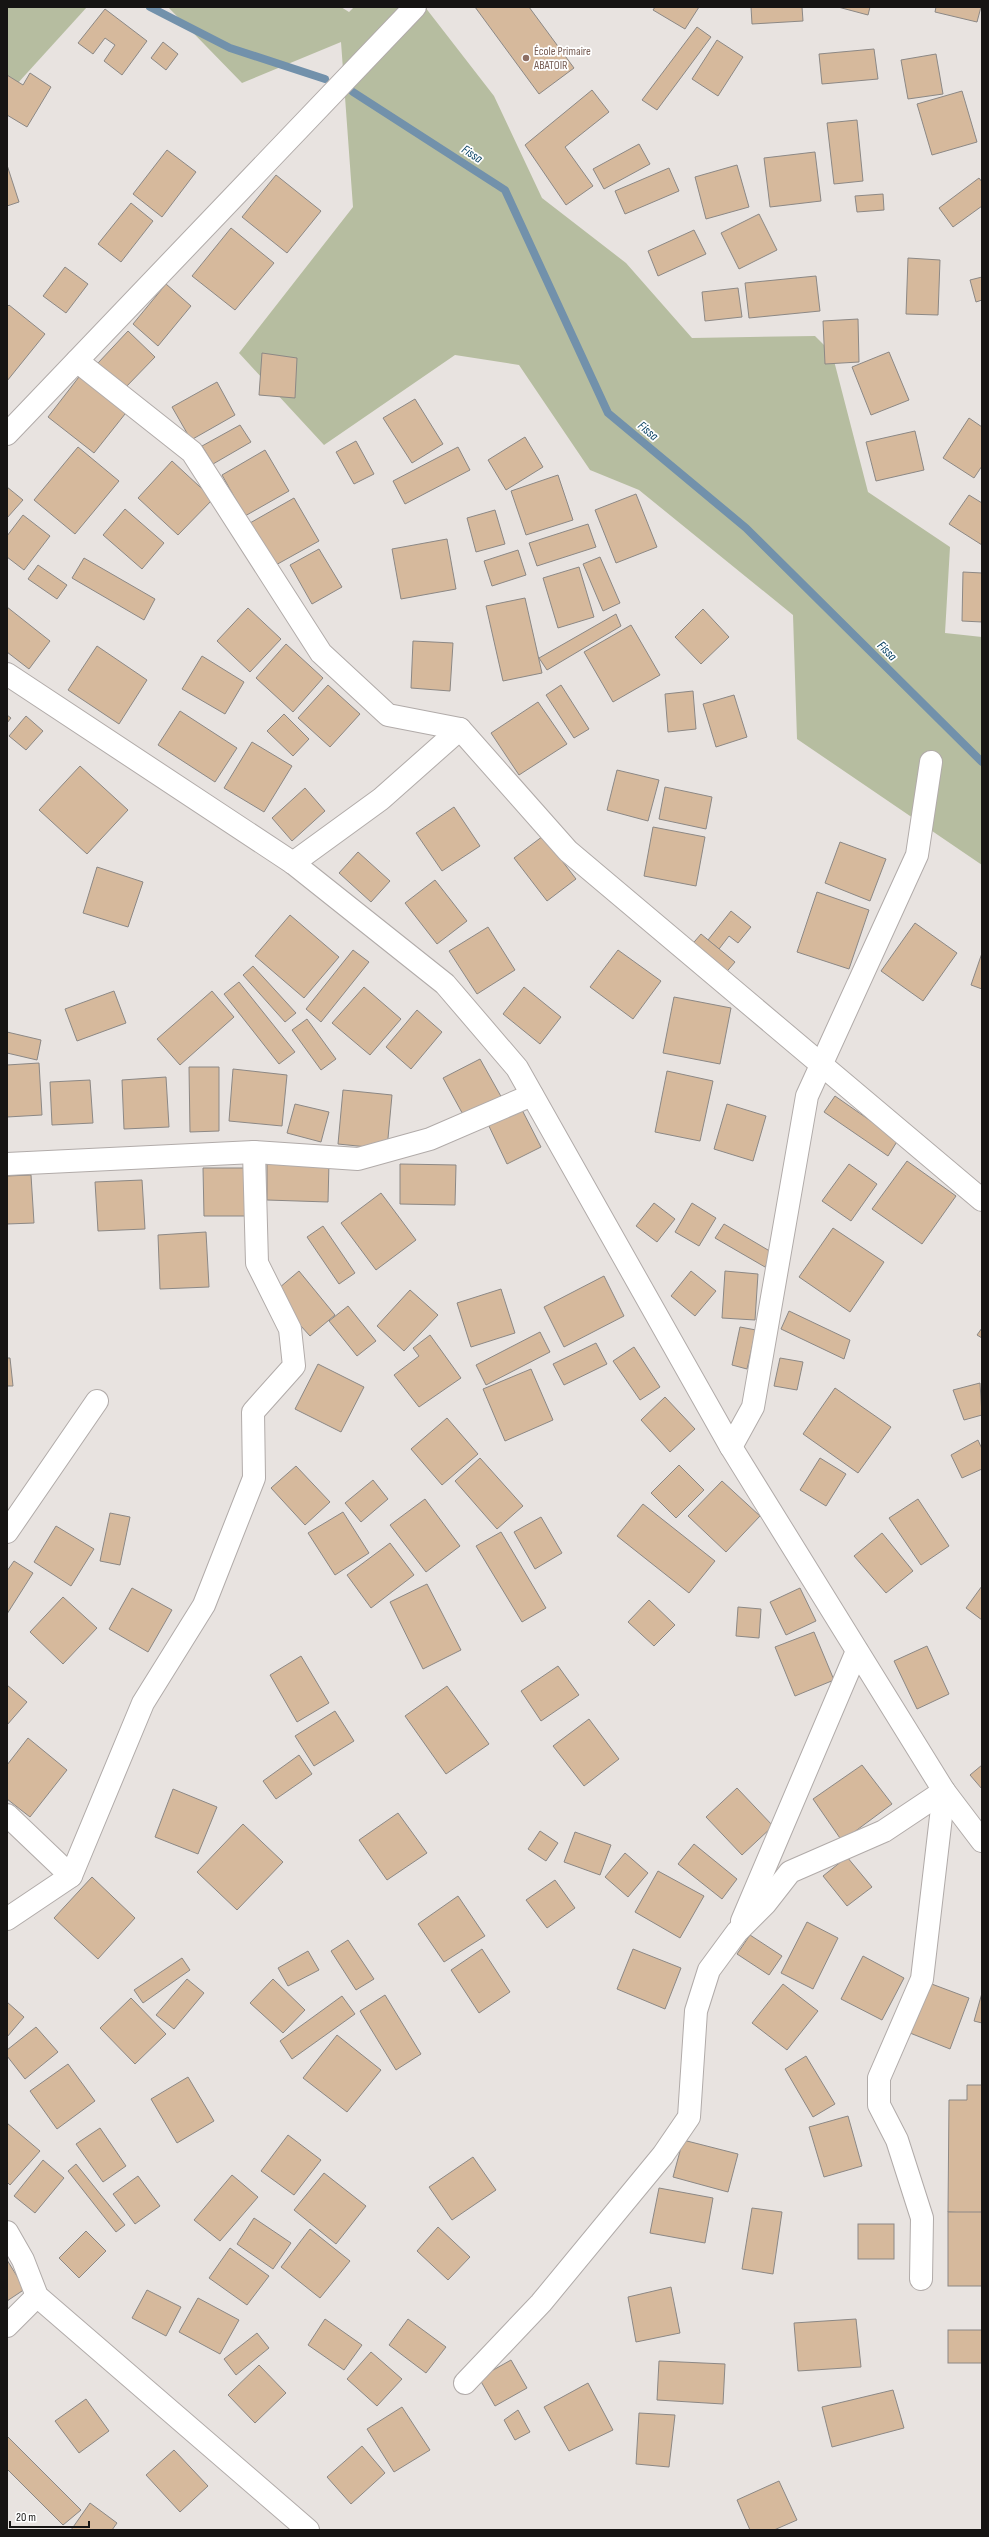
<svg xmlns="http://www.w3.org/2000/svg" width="989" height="2537" font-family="'Sofia Sans Condensed',sans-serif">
  <rect width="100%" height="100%" fill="#e8e3e0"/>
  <g fill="#b6bda0">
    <path d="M7,7H87L7,95Z"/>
    <path d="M168,7H341L349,12L354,7H425L494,96L542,198L626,263L692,338L815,336L832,353L868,492L950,547L945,633L982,637V865L797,739L793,615L639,490L590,470L519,365L455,355L324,445L239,353L353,207L341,42L242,83Z"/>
  </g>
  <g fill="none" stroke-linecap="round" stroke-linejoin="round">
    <g stroke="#7291ab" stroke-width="8">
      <path d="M150,7L230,48L325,79"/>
      <path d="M353,92L505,190L608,413L746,528L982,762"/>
    </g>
  </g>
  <g fill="#d6b99c" stroke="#8c8885">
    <path d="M475,7H529L574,68L539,94Z"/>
    <path d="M655,7H699L685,29L653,10Z"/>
    <path d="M751,7H802L803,21L752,24Z"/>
    <path d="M838,7H870L868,15Z"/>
    <path d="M936,7H981L977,22L935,12Z"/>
    <path d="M105,9L147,41L122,75L104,61L115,45L105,38L93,54L78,43Z"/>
    <path d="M697,27L711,37L657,110L642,100Z"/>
    <path d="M717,40L743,57L718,96L692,79Z"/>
    <path d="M163,42L178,54L166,70L151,58Z"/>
    <path d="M874,49L878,79L822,84L819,54Z"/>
    <path d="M936,54L943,94L908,99L901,60Z"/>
    <path d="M30,73L51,87L27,127L7,115V75L23,85Z"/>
    <path d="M592,90L609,112L565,147L593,186L566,205L525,145Z"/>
    <path d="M962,91L977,142L932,155L917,104Z"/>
    <path d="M857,120L863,181L834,184L827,123Z"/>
    <path d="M639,144L650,164L604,189L593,169Z"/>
    <path d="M167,150L196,172L162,217L133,194Z"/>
    <path d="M815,152L821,201L770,207L764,158Z"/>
    <path d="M7,165L19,202L7,206Z"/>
    <path d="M737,165L749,207L706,219L695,177Z"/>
    <path d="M669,168L679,191L625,214L615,191Z"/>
    <path d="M276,175L321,211L287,253L242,217Z"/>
    <path d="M979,178L982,182V206L953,227L939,208Z"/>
    <path d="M883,194L884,210L857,212L855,196Z"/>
    <path d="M131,203L153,221L121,262L98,244Z"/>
    <path d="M759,214L777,250L739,269L721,233Z"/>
    <path d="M231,228L274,263L235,310L192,276Z"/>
    <path d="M694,230L706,254L658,276L648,251Z"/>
    <path d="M908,258L940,260L938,315L906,314Z"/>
    <path d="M65,267L88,284L66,313L43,296Z"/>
    <path d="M816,276L820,311L749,318L745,283Z"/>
    <path d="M982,277V300L976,302L970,280Z"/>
    <path d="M166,284L191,306L158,346L133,324Z"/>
    <path d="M738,288L742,317L705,321L702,292Z"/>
    <path d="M9,305L45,334L7,381V307Z"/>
    <path d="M858,319L859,362L825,364L823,321Z"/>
    <path d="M128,331L155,357L125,388L98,363Z"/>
    <path d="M889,352L909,400L871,415L852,367Z"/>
    <path d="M262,353L297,358L295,398L259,395Z"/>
    <path d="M82,373L129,409L94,453L48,417Z"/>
    <path d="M217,382L235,415L191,440L172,407Z"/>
    <path d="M415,399L443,444L412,463L383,418Z"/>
    <path d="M969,418L982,427V466L974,478L943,458Z"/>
    <path d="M240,425L251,442L213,464L202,446Z"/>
    <path d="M915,431L924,470L876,481L866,442Z"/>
    <path d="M525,437L543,467L506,490L488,460Z"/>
    <path d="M356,441L374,474L354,484L336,452Z"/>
    <path d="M78,447L119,481L75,534L34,500Z"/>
    <path d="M458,447L470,470L405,504L393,481Z"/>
    <path d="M265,450L289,491L245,516L222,475Z"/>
    <path d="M172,461L213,499L178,535L138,498Z"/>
    <path d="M558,475L573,520L526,535L511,491Z"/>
    <path d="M7,487L23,500L7,518Z"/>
    <path d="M636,494L657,547L616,563L595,510Z"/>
    <path d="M969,495L982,503V545L949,524Z"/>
    <path d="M294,498L319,541L274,566L250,523Z"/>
    <path d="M125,509L164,543L142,569L103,535Z"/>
    <path d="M495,510L505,544L476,552L467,518Z"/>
    <path d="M23,515L50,536L24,570L7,557V536Z"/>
    <path d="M588,524L596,547L537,566L529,543Z"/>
    <path d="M447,539L456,589L401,599L392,549Z"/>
    <path d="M319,549L342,587L312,604L290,565Z"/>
    <path d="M518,550L526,575L492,586L484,561Z"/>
    <path d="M600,557L620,603L603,611L583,564Z"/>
    <path d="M84,558L155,599L144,620L72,578Z"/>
    <path d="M38,565L67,585L57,599L28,579Z"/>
    <path d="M579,567L594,617L558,628L543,578Z"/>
    <path d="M963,572L982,573V622L962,621Z"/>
    <path d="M525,598L542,673L503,681L486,606Z"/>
    <path d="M7,607L50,641L29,669L7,652Z"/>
    <path d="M248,608L281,639L250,672L217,641Z"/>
    <path d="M703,609L729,637L701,664L675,637Z"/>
    <path d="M616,614L621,626L547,670L539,658Z"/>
    <path d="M631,625L660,675L613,702L584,652Z"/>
    <path d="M413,641L453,643L450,691L411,688Z"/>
    <path d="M286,644L323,678L293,712L256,678Z"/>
    <path d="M97,646L147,680L119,724L68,690Z"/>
    <path d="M202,656L244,682L225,714L182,689Z"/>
    <path d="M328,685L360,714L330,747L298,718Z"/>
    <path d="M561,685L589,729L574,738L546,695Z"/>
    <path d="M693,691L696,729L668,732L665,694Z"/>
    <path d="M734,695L747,737L716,747L703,704Z"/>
    <path d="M538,702L567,744L519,775L491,733Z"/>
    <path d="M180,711L237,748L215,782L158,745Z"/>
    <path d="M284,714L309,739L293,756L267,731Z"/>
    <path d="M7,715L11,718L7,723Z"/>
    <path d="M26,716L43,731L26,750L9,736Z"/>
    <path d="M252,742L292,766L264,812L224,788Z"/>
    <path d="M80,766L128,810L87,854L39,810Z"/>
    <path d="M617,770L659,780L648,821L607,810Z"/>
    <path d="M665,787L712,797L706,829L659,819Z"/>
    <path d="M305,788L325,811L292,841L272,818Z"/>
    <path d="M454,807L480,846L442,871L416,833Z"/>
    <path d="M653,827L705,837L696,886L644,876Z"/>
    <path d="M543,836L576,879L547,901L514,858Z"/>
    <path d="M840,842L886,859L870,901L825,883Z"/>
    <path d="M358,852L390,881L371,902L339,873Z"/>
    <path d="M97,867L143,882L128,927L83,913Z"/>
    <path d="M435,880L467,921L437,944L405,903Z"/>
    <path d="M817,892L869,910L849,969L797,952Z"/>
    <path d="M731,911L751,927L738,943L729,936L719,949L708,940Z"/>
    <path d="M290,915L339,957L304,998L255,956Z"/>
    <path d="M915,923L957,953L923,1001L881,971Z"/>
    <path d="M488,927L515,970L477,994L449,951Z"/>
    <path d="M701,934L735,962L723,976L689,948Z"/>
    <path d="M353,950L369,962L321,1022L306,1009Z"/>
    <path d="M618,950L661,981L633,1019L590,987Z"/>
    <path d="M982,953V989L971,985Z"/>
    <path d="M253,966L296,1013L285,1022L243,975Z"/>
    <path d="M239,982L295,1052L279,1064L224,994Z"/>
    <path d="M364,987L401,1019L370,1055L332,1023Z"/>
    <path d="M524,987L561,1017L540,1044L503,1014Z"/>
    <path d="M114,991L126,1023L77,1041L65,1009Z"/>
    <path d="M212,991L234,1017L180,1065L157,1039Z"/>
    <path d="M674,997L731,1008L720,1064L663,1053Z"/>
    <path d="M417,1010L442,1032L411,1069L386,1047Z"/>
    <path d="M307,1019L336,1059L321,1070L292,1030Z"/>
    <path d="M7,1032L41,1040L37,1060L7,1053Z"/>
    <path d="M480,1059L503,1100L466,1120L443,1078Z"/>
    <path d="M39,1063L42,1115L7,1117V1065Z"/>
    <path d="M189,1067H219V1131L190,1132Z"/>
    <path d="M233,1069L287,1075L282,1126L229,1121Z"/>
    <path d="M667,1071L713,1081L700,1141L655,1132Z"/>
    <path d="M166,1077L169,1127L124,1129L122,1080Z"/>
    <path d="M90,1080L93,1123L52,1125L50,1082Z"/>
    <path d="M343,1090L392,1095L387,1149L338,1144Z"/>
    <path d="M835,1096L898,1140L888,1156L824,1112Z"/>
    <path d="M295,1104L329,1112L321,1142L287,1133Z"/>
    <path d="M727,1104L766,1116L753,1161L714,1149Z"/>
    <path d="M520,1106L541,1147L507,1164L487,1122Z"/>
    <path d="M267,1160L329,1162L328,1202L267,1200Z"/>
    <path d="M907,1161L956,1196L922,1244L872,1209Z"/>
    <path d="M400,1164L456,1165L455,1205L400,1204Z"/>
    <path d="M849,1164L877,1184L851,1221L822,1201Z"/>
    <path d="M203,1168H248L249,1216H204Z"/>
    <path d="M31,1175L34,1223L7,1224V1176Z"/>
    <path d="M142,1180L145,1229L98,1231L95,1182Z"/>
    <path d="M381,1193L416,1240L376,1270L341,1223Z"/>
    <path d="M654,1203L675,1219L657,1242L636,1226Z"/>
    <path d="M692,1203L716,1218L699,1246L675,1232Z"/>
    <path d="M724,1224L773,1253L765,1267L715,1238Z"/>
    <path d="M323,1226L355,1273L339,1284L307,1237Z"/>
    <path d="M833,1228L884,1262L850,1312L799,1277Z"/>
    <path d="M206,1232L209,1287L160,1289L158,1235Z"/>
    <path d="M299,1271L335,1315L310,1336L272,1294Z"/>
    <path d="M691,1271L716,1291L695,1316L671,1296Z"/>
    <path d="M725,1271L758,1274L755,1320L722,1318Z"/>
    <path d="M604,1276L624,1316L564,1347L544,1307Z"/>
    <path d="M501,1289L515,1333L471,1347L457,1303Z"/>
    <path d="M410,1290L438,1315L404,1351L377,1326Z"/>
    <path d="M348,1306L376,1341L357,1356L329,1321Z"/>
    <path d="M789,1311L850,1340L844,1359L781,1329Z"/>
    <path d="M740,1327L756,1330L747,1369L732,1365Z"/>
    <path d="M982,1328V1338L977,1335Z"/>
    <path d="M540,1332L550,1352L486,1385L476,1365Z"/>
    <path d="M430,1335L461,1378L419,1407L394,1375L419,1356L413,1348Z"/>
    <path d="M596,1343L607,1364L564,1385L553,1364Z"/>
    <path d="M634,1347L660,1387L640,1400L613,1361Z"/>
    <path d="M7,1358H10L13,1386H7Z"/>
    <path d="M780,1358L803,1362L797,1390L774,1386Z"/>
    <path d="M318,1364L364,1387L341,1432L295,1409Z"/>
    <path d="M531,1369L553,1420L505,1441L483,1389Z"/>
    <path d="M980,1383L982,1415L964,1420L953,1390Z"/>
    <path d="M835,1388L891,1427L858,1473L803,1434Z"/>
    <path d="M665,1397L695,1429L670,1452L641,1420Z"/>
    <path d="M447,1418L478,1454L442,1485L411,1449Z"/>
    <path d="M978,1440L982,1449V1469L962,1478L951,1455Z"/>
    <path d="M480,1458L523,1506L497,1529L455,1481Z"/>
    <path d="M820,1458L846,1474L826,1506L800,1490Z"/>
    <path d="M679,1465L704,1490L676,1518L651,1493Z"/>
    <path d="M296,1466L330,1502L305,1525L271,1488Z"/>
    <path d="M373,1480L388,1499L361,1522L345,1503Z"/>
    <path d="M722,1481L760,1516L726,1552L688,1516Z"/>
    <path d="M425,1499L460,1546L426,1572L390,1525Z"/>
    <path d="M918,1499L949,1546L921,1565L889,1518Z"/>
    <path d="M643,1504L715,1561L689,1593L617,1536Z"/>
    <path d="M343,1512L369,1553L335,1575L308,1533Z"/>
    <path d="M110,1513L130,1517L120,1565L100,1561Z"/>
    <path d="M541,1517L562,1553L535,1569L514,1532Z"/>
    <path d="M56,1526L94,1549L71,1586L34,1562Z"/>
    <path d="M501,1532L546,1608L522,1622L476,1546Z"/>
    <path d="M882,1533L913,1571L886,1593L854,1556Z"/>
    <path d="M390,1543L414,1575L371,1608L347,1575Z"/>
    <path d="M14,1561L33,1573L7,1614V1571Z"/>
    <path d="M427,1584L461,1650L423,1669L390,1602Z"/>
    <path d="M982,1586V1620L966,1608Z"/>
    <path d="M132,1588L172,1610L148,1652L109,1629Z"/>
    <path d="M800,1588L816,1621L786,1635L770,1602Z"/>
    <path d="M63,1597L97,1628L63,1664L30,1632Z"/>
    <path d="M649,1600L675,1625L654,1646L628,1622Z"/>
    <path d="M738,1607L761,1609L759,1638L736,1636Z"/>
    <path d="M814,1632L834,1680L795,1696L775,1647Z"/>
    <path d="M927,1646L949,1694L917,1709L894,1661Z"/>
    <path d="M301,1656L329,1703L297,1722L270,1675Z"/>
    <path d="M558,1666L579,1695L541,1721L521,1691Z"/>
    <path d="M7,1685L27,1702L7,1725Z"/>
    <path d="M447,1686L489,1744L446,1774L405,1716Z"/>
    <path d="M335,1711L354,1741L314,1766L295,1736Z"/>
    <path d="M589,1719L619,1759L584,1786L553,1746Z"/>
    <path d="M28,1738L67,1770L30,1817L7,1799V1765Z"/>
    <path d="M299,1755L312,1774L276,1799L263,1781Z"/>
    <path d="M862,1765L892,1804L842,1841L813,1799Z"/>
    <path d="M982,1765V1789L970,1775Z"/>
    <path d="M737,1788L773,1826L742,1855L706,1817Z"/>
    <path d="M173,1789L217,1807L198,1854L155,1837Z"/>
    <path d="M398,1813L427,1853L387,1880L359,1840Z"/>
    <path d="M243,1824L283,1862L237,1910L197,1872Z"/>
    <path d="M540,1831L558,1843L546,1861L528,1849Z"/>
    <path d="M575,1832L611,1845L600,1875L564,1862Z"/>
    <path d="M694,1844L737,1879L722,1899L678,1864Z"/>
    <path d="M625,1853L648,1873L628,1897L605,1877Z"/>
    <path d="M847,1857L872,1887L847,1906L823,1876Z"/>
    <path d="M658,1871L704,1896L680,1938L635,1912Z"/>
    <path d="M92,1877L135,1918L98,1959L54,1918Z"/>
    <path d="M555,1880L575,1908L547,1928L526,1900Z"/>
    <path d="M458,1896L485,1936L444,1962L418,1924Z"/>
    <path d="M807,1922L838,1938L813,1989L781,1973Z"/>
    <path d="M750,1935L782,1956L769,1975L737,1954Z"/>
    <path d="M348,1940L374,1979L356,1990L331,1951Z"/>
    <path d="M482,1949L510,1992L479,2013L451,1970Z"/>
    <path d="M633,1949L681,1968L665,2009L617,1989Z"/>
    <path d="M308,1951L319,1970L288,1986L278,1968Z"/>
    <path d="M863,1956L904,1978L882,2020L841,1999Z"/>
    <path d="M182,1958L190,1970L143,2003L134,1990Z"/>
    <path d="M187,1979L204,1993L174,2029L156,2015Z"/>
    <path d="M273,1979L305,2010L283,2033L250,2003Z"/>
    <path d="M929,1983L969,1998L950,2049L910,2033Z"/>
    <path d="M783,1984L818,2011L787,2050L752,2023Z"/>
    <path d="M982,1993V2023L974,2021Z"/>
    <path d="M385,1995L421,2054L396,2070L360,2011Z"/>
    <path d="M342,1996L355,2014L292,2059L280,2041Z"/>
    <path d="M131,1998L166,2034L135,2064L100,2028Z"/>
    <path d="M7,2002L24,2017L7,2037Z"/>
    <path d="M36,2027L58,2052L25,2079L7,2056V2050Z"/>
    <path d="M337,2035L381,2070L347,2112L303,2078Z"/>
    <path d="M806,2056L835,2104L813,2117L785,2069Z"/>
    <path d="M68,2064L95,2101L57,2129L30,2091Z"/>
    <path d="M188,2077L214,2121L177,2143L151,2099Z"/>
    <path d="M967,2085H982V2214L948,2212L949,2100H967Z"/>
    <path d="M848,2116L862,2166L824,2177L809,2127Z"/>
    <path d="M7,2123L40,2151L10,2185L7,2182Z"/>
    <path d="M100,2128L126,2166L103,2182L76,2144Z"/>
    <path d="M288,2135L321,2160L294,2195L261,2171Z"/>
    <path d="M683,2140L738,2154L728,2192L673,2177Z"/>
    <path d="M473,2157L496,2190L452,2220L429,2187Z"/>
    <path d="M43,2160L64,2178L35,2213L14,2196Z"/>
    <path d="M76,2164L125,2225L116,2232L68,2171Z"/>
    <path d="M324,2173L366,2206L336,2244L294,2210Z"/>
    <path d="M232,2175L258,2197L220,2241L194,2220Z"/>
    <path d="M138,2176L160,2206L135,2224L113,2194Z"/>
    <path d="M659,2188L713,2198L705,2243L650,2233Z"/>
    <path d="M752,2208L782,2212L773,2274L742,2269Z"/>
    <rect x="948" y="2212" width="34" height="74"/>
    <path d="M254,2218L291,2243L273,2269L237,2244Z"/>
    <rect x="858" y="2224" width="36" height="35"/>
    <path d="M438,2227L470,2257L448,2280L417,2251Z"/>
    <path d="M310,2229L350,2261L320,2298L281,2267Z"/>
    <path d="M86,2231L106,2251L79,2278L59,2258Z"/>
    <path d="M230,2248L269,2276L247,2305L209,2278Z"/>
    <path d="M7,2260L25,2289L7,2301Z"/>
    <path d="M671,2287L680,2333L636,2342L628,2297Z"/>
    <path d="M147,2290L181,2307L166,2336L132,2318Z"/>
    <path d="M198,2298L239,2320L220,2354L179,2332Z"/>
    <path d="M325,2319L362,2345L344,2370L308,2345Z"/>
    <path d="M408,2319L446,2347L426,2373L389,2345Z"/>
    <path d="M856,2319L861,2367L798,2371L794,2323Z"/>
    <rect x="948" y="2330" width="34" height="33"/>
    <path d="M257,2333L269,2348L236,2375L224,2359Z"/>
    <path d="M371,2352L402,2379L377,2406L347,2379Z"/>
    <path d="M511,2360L527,2388L495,2406L479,2378Z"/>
    <path d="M659,2361L725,2364L723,2404L657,2400Z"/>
    <path d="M259,2365L286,2393L255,2423L228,2395Z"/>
    <path d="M588,2383L613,2430L569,2451L544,2407Z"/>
    <path d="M893,2390L904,2428L832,2447L822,2407Z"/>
    <path d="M86,2399L109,2431L79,2453L55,2421Z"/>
    <path d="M402,2407L430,2450L394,2472L367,2429Z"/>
    <path d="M518,2410L530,2432L515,2440L504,2420Z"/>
    <path d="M639,2413L675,2415L669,2467L636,2464Z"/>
    <path d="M7,2436L81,2510L63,2525L7,2469Z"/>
    <path d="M362,2446L385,2473L351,2504L327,2477Z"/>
    <path d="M174,2450L208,2486L180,2512L146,2475Z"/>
    <path d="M779,2481L797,2520L774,2530H750L737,2500Z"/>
    <path d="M90,2503L117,2523L112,2530H71Z"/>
  </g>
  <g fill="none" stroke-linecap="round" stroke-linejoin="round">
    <g stroke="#b1aba9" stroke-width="24">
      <g id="minor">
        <path d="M77,361L192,452L321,653L388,715L460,729L568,851L982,1200"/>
        <path d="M7,434L415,7"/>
        <path d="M7,674L293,863L445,984L517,1068L731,1447L944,1791L982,1841"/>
        <path d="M293,863L381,799L460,729"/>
        <path d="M7,1164L254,1152L358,1159L430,1139L532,1095"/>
        <path d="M731,1447L753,1407L807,1096L917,855L931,762"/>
        <path d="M7,1532L97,1401"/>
        <path d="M7,1815L71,1876"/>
        <path d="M7,1919L71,1876L143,1703L204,1605L254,1478L253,1412L294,1366L290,1329L257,1263L254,1152"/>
        <path d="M742,1921L857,1651"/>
        <path d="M7,2232L23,2260L37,2296L308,2530"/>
        <path d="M921,2279L922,2218L897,2140L879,2105V2078L922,1979L944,1791"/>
        <path d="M7,2326L37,2296"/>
        <path d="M465,2383L541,2303L663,2155L689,2117L696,2011L709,1970L737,1932L765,1904L790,1872L884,1831L944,1791"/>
      </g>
    </g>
    <use href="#minor" stroke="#fff" stroke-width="22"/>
  </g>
  <circle fill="#8d6e63" stroke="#fff" stroke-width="1.5" cx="526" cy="58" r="4"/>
  <g text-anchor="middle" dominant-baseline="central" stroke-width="3.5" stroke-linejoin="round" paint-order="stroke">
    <g font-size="12" fill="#785e54" stroke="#fff" text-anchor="start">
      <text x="534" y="51">École Primaire<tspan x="534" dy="14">ABATOIR</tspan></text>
    </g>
    <g font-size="13" font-style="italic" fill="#074063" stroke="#fff">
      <text transform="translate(472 154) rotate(33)">Fissa</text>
      <text transform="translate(648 431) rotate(40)">Fissa</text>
      <text transform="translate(887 651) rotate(45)">Fissa</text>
    </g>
  </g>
  <rect width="989" height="2537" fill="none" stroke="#161413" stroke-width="16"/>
  <path d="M10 2521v6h79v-6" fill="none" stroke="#161413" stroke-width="2"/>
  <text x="16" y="2521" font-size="12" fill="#161413" stroke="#ffffff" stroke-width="3" paint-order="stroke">20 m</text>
</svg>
